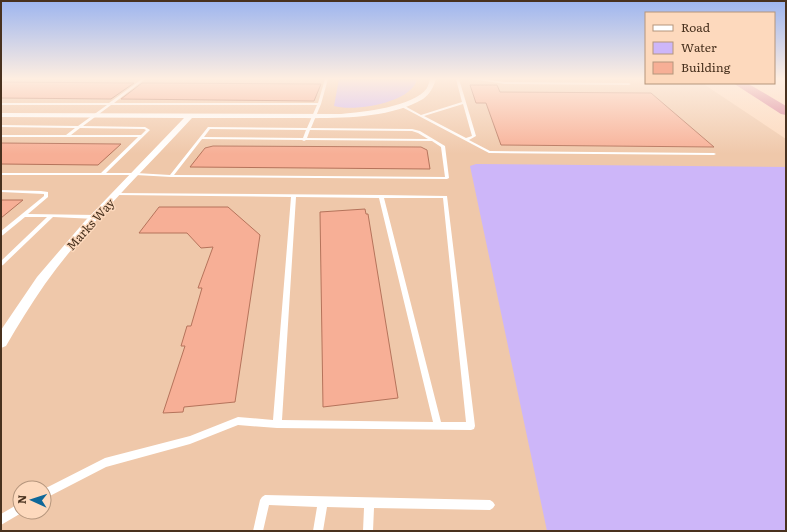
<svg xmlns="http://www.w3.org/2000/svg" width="787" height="532" font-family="Literata,serif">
  <rect width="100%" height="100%" fill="#fdd9bd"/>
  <path fill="#efc8aa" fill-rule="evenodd" d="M1,79H646V83H702L786,139V531H1ZM20,488H44V512H20Z"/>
  <g fill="#cdb6f9">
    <path d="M339,79H417C412,103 354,112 334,106Z"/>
    <path d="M476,164L786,167V531H547L470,166Z"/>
  </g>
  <g fill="#f7af96" stroke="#b5735b">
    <path d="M1,82L134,83L111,99L1,98Z"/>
    <path d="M142,83H150L321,84L314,101L121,99Z"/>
    <path d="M470,85H497L500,92L651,93L714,147L501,145L486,103H476Z"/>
    <path d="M1,143L121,144L98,165L1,164Z"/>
    <path d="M213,146L421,147L427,150L430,169L190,167L205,148Z"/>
    <path d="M1,200H23L1,218Z"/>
    <path d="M159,207H228L260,235L235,402L184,407L183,412L163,413L185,346H181L187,326H191L202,288H198L213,247L201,248L187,233H139Z"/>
    <path d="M365,209L366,214H368L398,398L323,407L320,212Z"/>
  </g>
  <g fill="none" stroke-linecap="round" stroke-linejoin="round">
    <g fill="#fff" fill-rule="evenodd">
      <path d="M142,79H145L114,103H318L325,79H328L321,104L311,128L412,129L420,131L445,146L449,178L447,179L171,177L136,175H1V173H101L138,137H1V135H66L75,128L1,127V125L78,126L107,105H1V103H109ZM111,105H317L307,128L208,127L170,175L136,173H106L150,130L145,127L83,126ZM80,128L144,129L146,130L141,135H71ZM210,129L306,130L303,138L204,137ZM310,130L412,131L418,133L428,139L307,138ZM202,139L302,140L304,141L306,140L432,141L441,147L445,177L174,175Z"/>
      <path d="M456,79H459L476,136L469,140L490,151L714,153L716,154L714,155L489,153L400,106L403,105L421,115L462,102ZM463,104L472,136L466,138L424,116Z"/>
      <path d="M471,79H482L505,82L629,83L631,84L629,85L505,84Z"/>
      <path d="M1,190L41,191L48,192V197L28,214L96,215L99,217L96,219L53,217L3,265L1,266V261L47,217H25L3,235L1,236V231L44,196V194L1,192Z"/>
      <path d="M115,193L381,195L447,196L475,426L474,429L471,430L277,428L238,425L190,444L106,467L44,499V489L105,458L190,436L238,417L273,420L291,197L117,195H115ZM296,197L379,198L433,422L282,420ZM384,198H443L466,422H441Z"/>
      <path d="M265,495L490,500L493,502L495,505L493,508L490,510L374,508L373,531H363L364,508L327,507L323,531H313L317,507L269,505L263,531H253L260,500L262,497Z"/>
      <path d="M20,503V512H23L1,525V514Z"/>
    </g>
    <path fill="#fff" fill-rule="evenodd" d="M430,79H436C433,88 430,94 423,99C386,121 326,118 284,118C254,118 223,118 192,118C142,172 88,224 45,284C31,304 18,325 6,346L1,348V330L37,277L85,221L184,118L1,117V113L341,114C362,112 414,107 427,88C428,86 429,82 430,79Z"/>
    <path fill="#d47a97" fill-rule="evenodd" d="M733,83H747L786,106V115L781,114Z"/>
  </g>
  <linearGradient id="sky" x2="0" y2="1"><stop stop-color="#9db5ef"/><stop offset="0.51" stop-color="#feeee1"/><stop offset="1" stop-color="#feeee1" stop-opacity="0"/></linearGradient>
  <rect width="787" height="154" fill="url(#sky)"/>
  <g text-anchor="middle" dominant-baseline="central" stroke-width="3" stroke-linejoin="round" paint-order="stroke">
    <g font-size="12" fill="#48311e" stroke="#fdd9bd">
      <text transform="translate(90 224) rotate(-48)">Marks Way</text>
    </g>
  </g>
  <rect width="787" height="532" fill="none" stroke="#48311e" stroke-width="4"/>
  <rect x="645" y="12" width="130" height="72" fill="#fdd9bd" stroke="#b5967d"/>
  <rect x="653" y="25" width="20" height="6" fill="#ffffff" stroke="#b5967d"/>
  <text x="681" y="32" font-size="12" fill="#48311e">Road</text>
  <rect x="653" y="42" width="20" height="12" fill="#cdb6f9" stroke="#b5967d"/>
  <text x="681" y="52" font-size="12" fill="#48311e">Water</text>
  <rect x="653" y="62" width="20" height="12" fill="#f7af96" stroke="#b5967d"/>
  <text x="681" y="72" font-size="12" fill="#48311e">Building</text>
  <g transform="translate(32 500) rotate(273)"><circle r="19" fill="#fdd9bd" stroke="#b5967d"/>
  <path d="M0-3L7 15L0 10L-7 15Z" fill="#0f6899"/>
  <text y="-6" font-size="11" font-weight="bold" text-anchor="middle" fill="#48311e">N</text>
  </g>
</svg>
